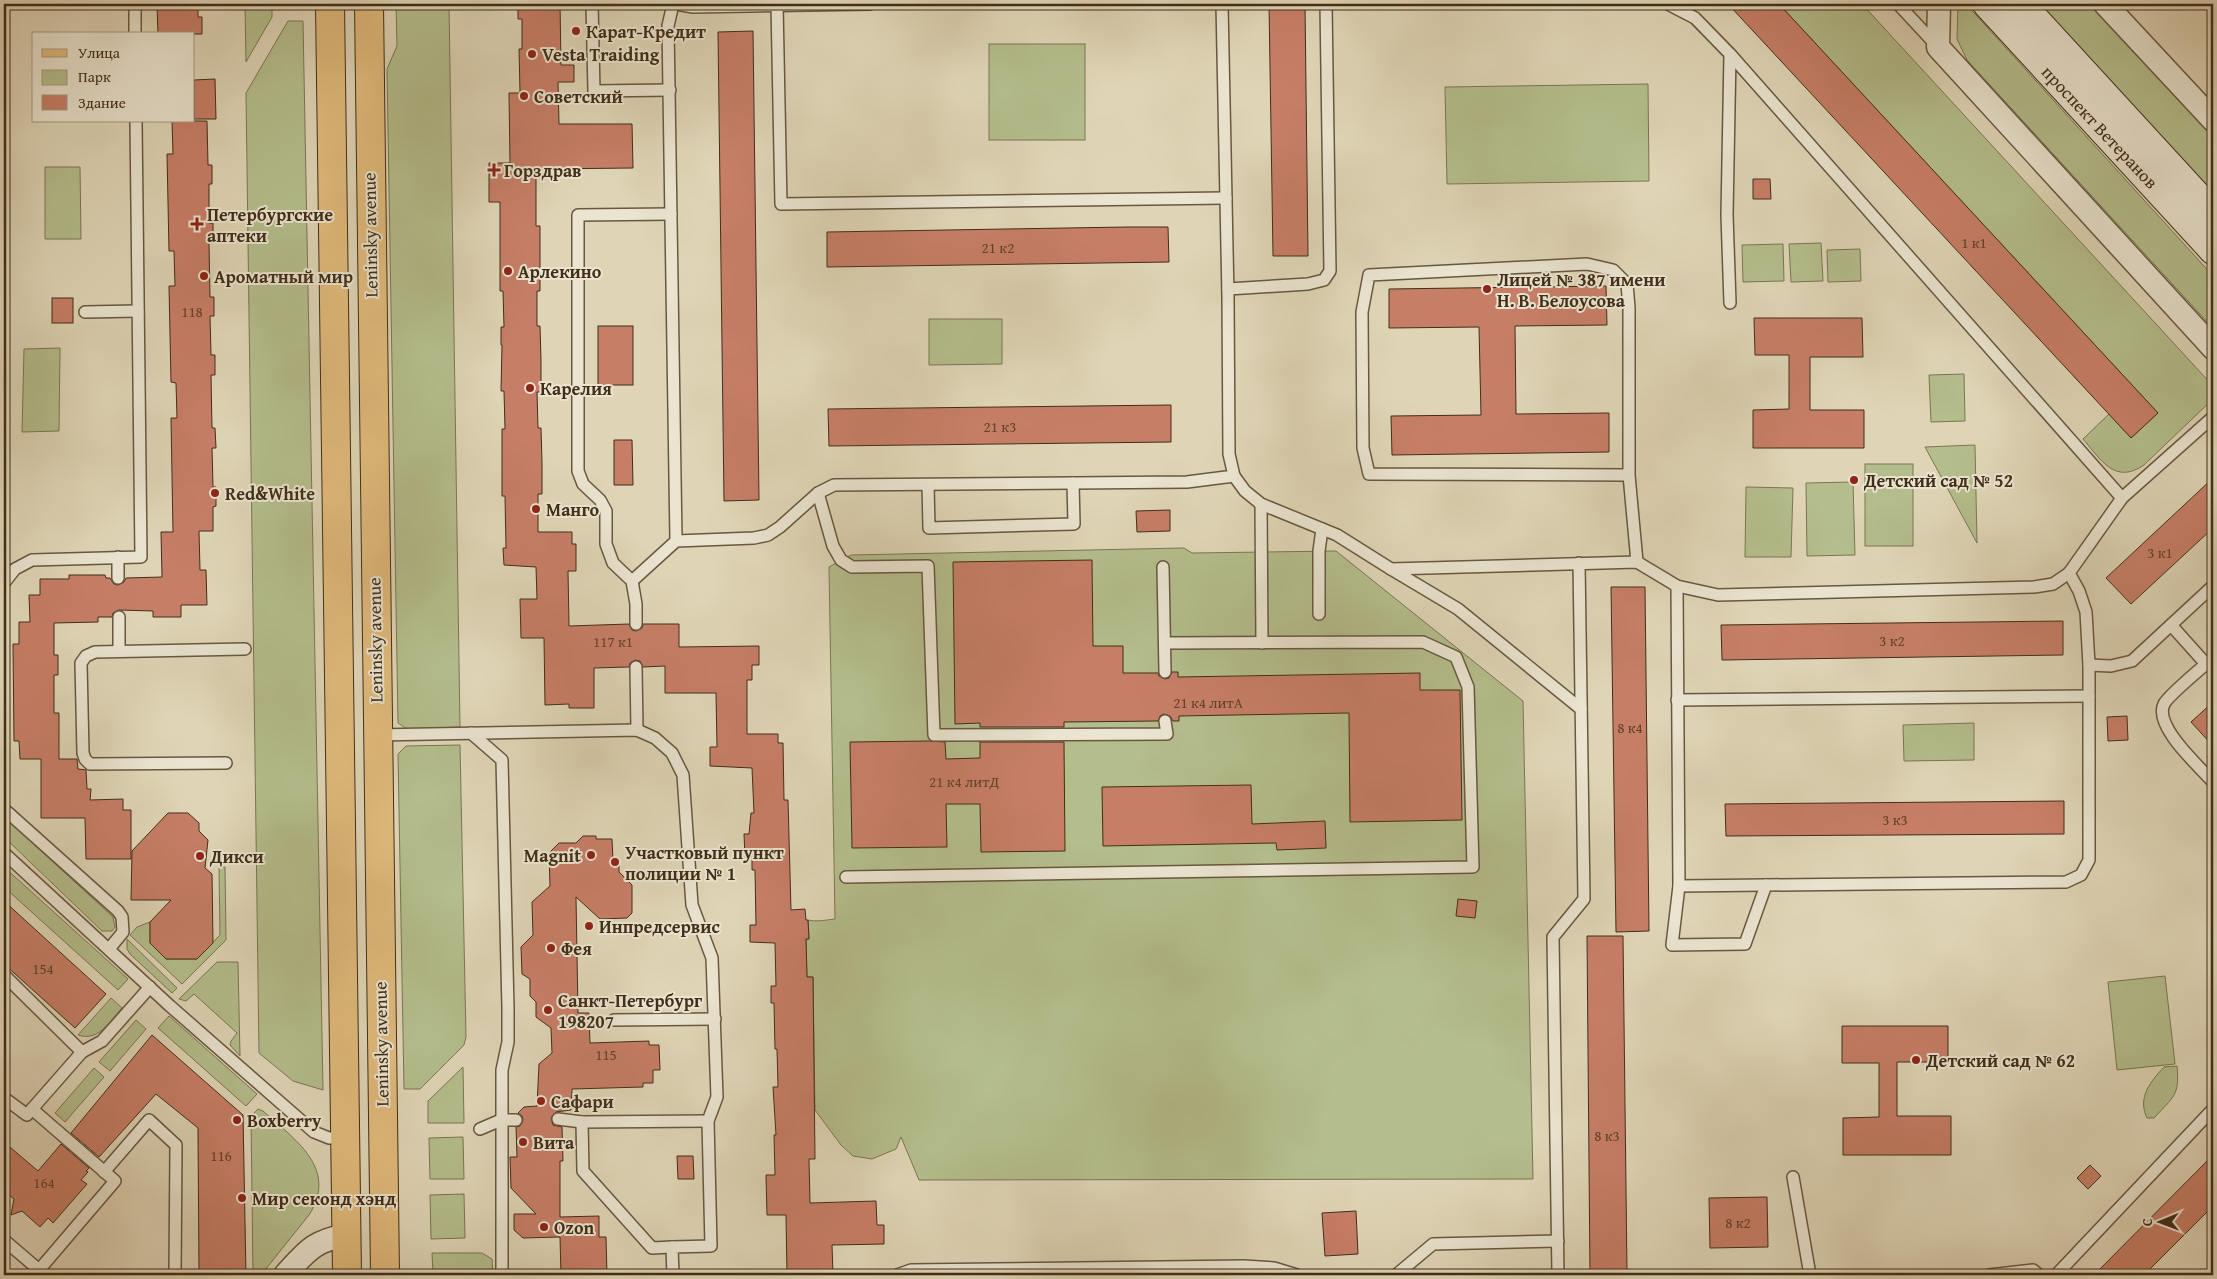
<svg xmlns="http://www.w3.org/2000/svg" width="2217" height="1279" font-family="'Gentium Book Plus',serif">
  <rect width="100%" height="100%" fill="#dfd5b6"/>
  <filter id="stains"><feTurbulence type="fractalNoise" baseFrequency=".004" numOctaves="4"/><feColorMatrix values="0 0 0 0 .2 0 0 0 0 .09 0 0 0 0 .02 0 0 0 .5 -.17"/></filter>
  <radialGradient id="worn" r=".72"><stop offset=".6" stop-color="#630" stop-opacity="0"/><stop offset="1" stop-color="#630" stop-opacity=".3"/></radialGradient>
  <g fill="#b4bd8c" stroke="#7a7652">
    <path d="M245,4H272V17L246,62Z"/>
    <path d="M396,4H449L460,727L407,729L398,723L387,69L397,46Z"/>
    <path d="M1779,4H1862L2213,386V399L2144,465C2115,485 2101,460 2083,439L2109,414L2131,438L2158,413Z"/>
    <path d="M1958,4H1966L2213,276V324L2211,326L1967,60L1957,39Z"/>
    <path d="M2038,4H2091L2213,137V193Z"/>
    <path d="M288,21H303L323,1090L293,1081L259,1053L246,93Z"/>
    <rect x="989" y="44" width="96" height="96"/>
    <path d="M1648,84L1649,181L1447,184L1445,87Z"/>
    <path d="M45,167H80L81,239H45Z"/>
    <path d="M1821,243L1823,281L1791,282L1789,244Z"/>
    <path d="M1783,244L1784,281L1743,282L1742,245Z"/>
    <path d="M1860,249L1861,281L1828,282L1827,250Z"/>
    <path d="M929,319H1002V364L929,365Z"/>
    <path d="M60,348L59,431L22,432L24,349Z"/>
    <path d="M1964,374L1965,421L1931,422L1929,375Z"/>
    <path d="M1975,445L1977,543L1925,447Z"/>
    <rect x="1865" y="464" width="48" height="82"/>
    <path d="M1853,482L1855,555L1807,556L1806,483Z"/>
    <path d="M1746,487L1793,488L1791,557H1745Z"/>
    <path d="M1184,548L1192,553L1336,551L1523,701L1533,1179L919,1180L901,1137L896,1149L872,1159L853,1156L841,1145L815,1110L813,977H807L806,939H809L808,920C817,922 826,920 835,919L829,567L851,555Z"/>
    <path d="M1974,723V760L1904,761L1903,725Z"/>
    <path d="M460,745L466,1037L464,1045L420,1089H404L398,754L406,746Z"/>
    <path d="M4,817L113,917L115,927L112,931H102L4,837Z"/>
    <path d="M4,867L128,979L118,990L4,887Z"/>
    <path d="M225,867L226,940L182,984L130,935L137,927L150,922V943L166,959H197L220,935L219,868Z"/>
    <path d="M127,939L177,988L172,993L130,954L127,949Z"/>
    <path d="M217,962H238L240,1056L230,1045L231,1041L237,1033L194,994L186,1001L179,999Z"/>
    <path d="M2165,976L2175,1064L2117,1070L2108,982Z"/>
    <path d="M111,998L122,1008C110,1021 99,1042 78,1035Z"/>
    <path d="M169,1016L257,1094L246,1106L158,1028Z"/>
    <path d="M136,1020L146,1029L110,1071L99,1062Z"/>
    <path d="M2177,1066C2180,1096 2173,1097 2154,1118H2147C2137,1097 2151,1081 2164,1067Z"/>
    <path d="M463,1067L464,1123H428V1101Z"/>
    <path d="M94,1068L104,1077L65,1122L55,1113Z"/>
    <path d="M258,1109L263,1111C294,1139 339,1168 309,1215L261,1275H253L251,1116Z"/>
    <path d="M463,1137L464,1179H430L429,1138Z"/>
    <path d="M464,1194L465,1238L431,1239L430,1195Z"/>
    <path d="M432,1253H482L492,1259L493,1275H433Z"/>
  </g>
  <g fill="#c77e67" stroke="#412e18">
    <path d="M163,4H198V17H202V34H158L157,5Z"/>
    <path d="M518,4H560L561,65H574V82H558L559,124H632L633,168L536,169V226H540V291H537V326H540L541,360V392H537L538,428H541L542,463V494H538V532H572V544H576V571H568L569,626L629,624L632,630L636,631L642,628L643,624H679V647L759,646V665H752V680H747V734H778V743H783L784,800H788L791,910L805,909L806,920H808L809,939H806L807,977H813L815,1159H809L810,1203L876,1201L877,1225H884V1244L832,1245L833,1275H787L786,1215H767L766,1175H775L774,1135H776L773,1087H778L777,1049H775L774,1003H771V986H776L775,943L750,942V925H756L755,870H752V857H745L744,834H749L751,813H754L752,768L710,766V747H717L716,693H665V666L643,667L640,661L635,660L630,663L629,667L594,668V708H569V704L545,705L544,638H521L520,599H537L536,567L504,565L503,548H506L505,496H502V429H505L504,391H501L502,345H501V327H504L503,291H500V202H489V163H510L509,93H520L519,49H522V19H518Z"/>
    <path d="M1269,4H1305L1308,256H1273Z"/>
    <path d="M1728,4H1779L2158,413L2131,438Z"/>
    <path d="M753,31L759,500L724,501L718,32Z"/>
    <path d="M215,79L216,119H194V80Z"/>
    <path d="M172,121H207L208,165H212V184H209V223H213V243H209L210,297H214V316H210L211,355H215V375H211L212,428H215L216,448H212L213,487H216V506L213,507V531H199L200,570H206L207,605H181V617H153V611L119,610L113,613L112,617H98V622L54,623V655H58V675H54V713H59V759H77L78,769L86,770L87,789H91L90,800L123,799V810H131V859H86L85,818H41V759H20L19,741H14L13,644H19V622H30L29,595H40V579H69V575H105L106,578H110L114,584L118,585L124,582L126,578L162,577L161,532H173L171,418H177L176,383L171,382L169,286H175L174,251H169L167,154H173Z"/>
    <path d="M1753,179H1770L1771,199H1753Z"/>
    <path d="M1127,227H1168L1169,262L827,267V232Z"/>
    <path d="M1606,286L1607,325L1515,326L1516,414L1609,413V452L1392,455L1391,416L1481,415L1479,327L1389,328V289Z"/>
    <rect x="52" y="298" width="21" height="25"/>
    <path d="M1754,318H1862L1863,357H1810V410H1864V448H1753V410L1789,409V355H1755Z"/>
    <rect x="598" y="326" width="35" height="59"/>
    <path d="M1171,405V442L829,446L828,409Z"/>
    <path d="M614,440H632L633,485H614Z"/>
    <path d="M2213,478V528L2131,604L2106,578Z"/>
    <path d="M1170,510V531L1137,532L1136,511Z"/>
    <path d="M1092,560L1093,646H1123V673H1158L1159,676L1165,679L1169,678L1172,672H1178V677L1420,673V690H1460L1462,820L1350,822L1349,713L1179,716V721H1173L1170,716L1164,714L1160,716L1158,721L1064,722V727H980V723L955,724L953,562Z"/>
    <path d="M1611,587H1645L1649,931L1616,932Z"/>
    <path d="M2063,621V655L1722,660L1721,625Z"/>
    <path d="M2213,702V746L2191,722Z"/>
    <path d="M2127,716L2128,740L2108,741L2107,717Z"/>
    <path d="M930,741L945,742L946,759L980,758V742H1064L1065,851L981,852L980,804H946L947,847L852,848L850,742Z"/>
    <path d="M1251,785L1252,824L1325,821L1326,848L1277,850L1276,843L1103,846L1102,787Z"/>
    <path d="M2064,801V834L1726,836L1725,804Z"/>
    <path d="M168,813H188L199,823V831L208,840L205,868L212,874L213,943L197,959H166L150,943V922L171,900H131L132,851Z"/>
    <path d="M583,836H596V839H612L613,860L619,859V872L632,885V913L627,918L600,919L576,897L578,1013H589L590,1043L649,1041V1045H659L660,1070H653V1083H643V1087L572,1089L571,1110L556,1112L551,1118L553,1125L562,1127L563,1161H560V1217L599,1216V1237H606L607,1275H561L560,1237L523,1238L514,1230V1214H536L511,1188L510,1157H517L516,1127L520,1126L523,1120L522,1116L518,1113L524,1107L537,1106L539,1064L552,1053L551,1028L536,1017V1002L530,996V979L522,974L521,947L533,935L532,902L550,886L549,853L559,843H576Z"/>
    <path d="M1458,899L1477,901L1475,918L1456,916Z"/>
    <path d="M4,901L106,994L75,1028L4,964Z"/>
    <path d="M1587,936H1623L1627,1273L1590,1274Z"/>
    <path d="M1842,1026H1948V1062H1897V1116H1951V1155H1843V1118L1879,1117V1063H1842Z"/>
    <path d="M152,1035L243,1115L246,1275H199L198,1128L156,1094L99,1157L71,1133Z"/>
    <path d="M4,1142L38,1171L61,1144L89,1168L86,1171L88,1172L81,1180L87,1184L53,1223L48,1218L40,1227L22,1211L11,1215L14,1199L4,1191Z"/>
    <path d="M2213,1155V1206L2144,1275H2094Z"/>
    <path d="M677,1156H693L694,1179H678Z"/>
    <path d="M2090,1165L2101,1176L2088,1189L2077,1178Z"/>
    <path d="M1767,1197L1768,1247L1710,1248L1709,1198Z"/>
    <path d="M1356,1211L1358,1254L1325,1256L1322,1213Z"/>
  </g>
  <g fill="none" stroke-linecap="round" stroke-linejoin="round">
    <g stroke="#685840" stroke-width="14">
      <g id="lane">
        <path d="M135,4V34"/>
        <path d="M592,4L594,91L670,90"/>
        <path d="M673,4L668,26L676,541"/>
        <path d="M676,4L693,7L870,4"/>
        <path d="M1668,4L1695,18L1730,54L2122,498"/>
        <path d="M1898,4L1937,46"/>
        <path d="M777,5L781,204L1226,198"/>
        <path d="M1228,289L1308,284L1324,280L1330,271L1326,4"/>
        <path d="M1730,303L1727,215L1730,54"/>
        <path d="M85,312L138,311"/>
        <path d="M1629,475L1369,474L1363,448L1362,312L1369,275L1587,264L1613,270L1627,284L1629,308V475L1637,562"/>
        <path d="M1234,476L1245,491L1261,504L1337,535L1391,569L1637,562L1677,586L1718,595L2034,587L2053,584L2069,573L2122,498L2213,417"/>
        <path d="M928,485L929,528L1074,524L1073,483"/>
        <path d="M818,493L833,546L841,560L852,567L928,566L934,735L1167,734L1165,721"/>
        <path d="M1261,504L1262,643"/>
        <path d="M118,557V578"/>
        <path d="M1163,567L1165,672"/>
        <path d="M1391,569L1458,609L1581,709"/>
        <path d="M632,581L676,541L754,538L768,535L780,527L818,493L834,485L1187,482L1234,476L1229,454L1228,297L1222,4"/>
        <path d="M4,583L15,569L32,560L141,557L136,121"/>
        <path d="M1677,586L1679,886L1672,945L1745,944L1766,885L2066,882L2081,875L2089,860V665L2086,612L2079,591L2069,573"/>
        <path d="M1319,614V551L1322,529"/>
        <path d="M119,617V651"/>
        <path d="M636,624V604L632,581L613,563L606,544V511L600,500L583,484L578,471V215L671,214"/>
        <path d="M2171,625L2206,664"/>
        <path d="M2213,660L2206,664C2198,671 2168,696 2164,704C2153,726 2200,767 2213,782"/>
        <path d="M2089,665L2111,666L2132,661L2213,586"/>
        <path d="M636,667L637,730"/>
        <path d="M1677,700L2089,696"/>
        <path d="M471,733L502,760L508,1008V1042L502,1070V1275"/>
        <path d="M377,735L637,730L655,738L672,753L683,775L692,905L712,958L717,1097L708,1121L711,1246L672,1247L673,1275"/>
        <path d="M226,763L90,764L85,759L83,753L81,663L86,656L95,652L245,649"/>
        <path d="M4,809L118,911L122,917L123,932L109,949"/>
        <path d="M4,853L170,1006L314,1132L329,1138H345"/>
        <path d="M846,877L1473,867L1468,687L1456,657L1423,642L1165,643"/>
        <path d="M1679,886L1766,885"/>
        <path d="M4,975L82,1052L102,1041L150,987"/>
        <path d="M614,1020L715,1019"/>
        <path d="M4,1098L27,1115L32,1109"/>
        <path d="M558,1119L582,1122L708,1121"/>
        <path d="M582,1122L583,1171L652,1248L672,1247"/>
        <path d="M480,1129L501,1120H516"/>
        <path d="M104,1172L149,1120L176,1145L175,1275"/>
        <path d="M1793,1177L1810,1275"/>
        <path d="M4,1240L45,1275"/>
        <path d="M39,1270L115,1181L32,1109L82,1052"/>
        <path d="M897,1275L911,1270L1244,1266L1274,1268L1297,1275"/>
        <path d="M1396,1275L1433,1244L1558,1241"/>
        <path d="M1558,1275L1553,937L1584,899L1579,563"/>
        <path d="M1989,1275L2033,1270L2039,1275"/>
        <path d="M2056,1275L2213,1109"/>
      </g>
    </g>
    <g stroke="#685840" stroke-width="25">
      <g id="street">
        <path d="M1939,4L1938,47L2213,348"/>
        <path d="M2105,4L2213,120"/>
        <path d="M285,1275C307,1251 313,1241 347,1235"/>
      </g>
    </g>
    <g stroke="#412e18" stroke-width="30">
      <g id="secondary">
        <path d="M1987,4L2213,250"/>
        <path d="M2021,4L2213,213"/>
      </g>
    </g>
    <g stroke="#412e18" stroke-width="30">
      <g id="primary">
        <path d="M330,4L347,1275"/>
        <path d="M369,4L385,1275"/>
      </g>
    </g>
    <use href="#lane" stroke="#eae4d0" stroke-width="11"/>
    <use href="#street" stroke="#eae4d0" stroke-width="22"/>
    <use href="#secondary" stroke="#eae4d0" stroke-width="28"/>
    <use href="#primary" stroke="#e0ba7b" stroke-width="28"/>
  </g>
  <g fill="#8f2418" stroke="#eae4d0" stroke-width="2">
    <circle cx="576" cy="31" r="5"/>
    <circle cx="532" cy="54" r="5"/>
    <circle cx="524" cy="96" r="5"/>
    <path d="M491.5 162.5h5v5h5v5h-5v5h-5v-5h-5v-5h5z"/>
    <path d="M194.5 216.5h5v5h5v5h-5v5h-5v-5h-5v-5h5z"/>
    <circle cx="508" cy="271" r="5"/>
    <circle cx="204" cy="276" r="5"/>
    <circle cx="1487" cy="289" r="5"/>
    <circle cx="530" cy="388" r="5"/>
    <circle cx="1854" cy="480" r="5"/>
    <circle cx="215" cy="493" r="5"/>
    <circle cx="536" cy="509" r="5"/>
    <circle cx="591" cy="855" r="5"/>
    <circle cx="200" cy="856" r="5"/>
    <circle cx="615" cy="862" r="5"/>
    <circle cx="589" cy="926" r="5"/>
    <circle cx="551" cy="948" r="5"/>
    <circle cx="548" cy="1010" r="5"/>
    <circle cx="1916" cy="1060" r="5"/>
    <circle cx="541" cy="1101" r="5"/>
    <circle cx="237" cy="1120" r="5"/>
    <circle cx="523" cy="1142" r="5"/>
    <circle cx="242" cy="1198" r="5"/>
    <circle cx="544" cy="1227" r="5"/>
  </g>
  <g text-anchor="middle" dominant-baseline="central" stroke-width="4" stroke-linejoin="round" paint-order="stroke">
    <g font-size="15" fill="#62422c">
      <text x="1974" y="242">1 к1</text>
      <text x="998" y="247">21 к2</text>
      <text x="192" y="311">118</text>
      <text x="1000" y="426">21 к3</text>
      <text x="2160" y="552">3 к1</text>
      <text x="1892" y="640">3 к2</text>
      <text x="613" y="641">117 к1</text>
      <text x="1208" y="702">21 к4 литА</text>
      <text x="1630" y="727">8 к4</text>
      <text x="964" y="781">21 к4 литД</text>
      <text x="1895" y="819">3 к3</text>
      <text x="43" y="968">154</text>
      <text x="606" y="1054">115</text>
      <text x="1607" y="1135">8 к3</text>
      <text x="221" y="1155">116</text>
      <text x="44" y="1182">164</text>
      <text x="1738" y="1222">8 к2</text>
    </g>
    <g font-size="18" font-weight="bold" fill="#412e18" stroke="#eae4d0" text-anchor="start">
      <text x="586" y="31">Карат-Кредит</text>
      <text x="542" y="54">Vesta Traiding</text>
      <text x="534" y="96">Советский</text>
      <text x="504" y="170">Горздрав</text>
      <text x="207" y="214">Петербургские<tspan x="207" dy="21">аптеки</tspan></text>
      <text x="518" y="271">Арлекино</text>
      <text x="214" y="276">Ароматный мир</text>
      <text x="1497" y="279">Лицей № 387 имени<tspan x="1497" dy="21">Н. В. Белоусова</tspan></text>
      <text x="540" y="388">Карелия</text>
      <text x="1864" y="480">Детский сад № 52</text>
      <text x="225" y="493">Red&amp;White</text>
      <text x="546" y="509">Манго</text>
      <text x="625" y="852">Участковый пункт<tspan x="625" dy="21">полиции № 1</tspan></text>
      <text x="581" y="855" text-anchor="end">Magnit</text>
      <text x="210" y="856">Дикси</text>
      <text x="599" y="926">Инпредсервис</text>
      <text x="561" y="948">Фея</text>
      <text x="558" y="1000">Санкт-Петербург<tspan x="558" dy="21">198207</tspan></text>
      <text x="1926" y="1060">Детский сад № 62</text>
      <text x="551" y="1101">Сафари</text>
      <text x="247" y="1120">Boxberry</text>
      <text x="533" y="1142">Вита</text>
      <text x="252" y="1198">Мир секонд хэнд</text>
      <text x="554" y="1227">Ozon</text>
    </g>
    <g font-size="18" fill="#412e18" stroke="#eae4d0">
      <text transform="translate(2100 127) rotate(47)">проспект Ветеранов</text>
      <text transform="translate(370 235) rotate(-91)">Leninsky avenue</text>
      <text transform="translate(375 640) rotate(-91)">Leninsky avenue</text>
      <text transform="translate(381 1044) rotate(-91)">Leninsky avenue</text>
    </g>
  </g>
  <rect width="2217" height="1279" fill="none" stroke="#dfd5b6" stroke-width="20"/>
  <rect x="5" y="5" width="2207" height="1269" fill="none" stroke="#412e18" stroke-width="2.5"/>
  <rect x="10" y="10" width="2197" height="1259" fill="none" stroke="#412e18"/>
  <rect x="32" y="32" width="162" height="90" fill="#eae4d0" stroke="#a69b86"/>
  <rect x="42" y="49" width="25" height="8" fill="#e0ba7b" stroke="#a69b86"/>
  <text x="78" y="58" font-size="15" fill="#412e18">Улица</text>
  <rect x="42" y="70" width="25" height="15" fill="#b4bd8c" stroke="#a69b86"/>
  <text x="78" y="82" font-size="15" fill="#412e18">Парк</text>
  <rect x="42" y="95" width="25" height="15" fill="#c77e67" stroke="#a69b86"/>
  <text x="78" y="108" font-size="15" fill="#412e18">Здание</text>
  <g transform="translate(2160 1222) rotate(269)" stroke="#eae4d0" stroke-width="4" paint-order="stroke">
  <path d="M0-4L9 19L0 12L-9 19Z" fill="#412e18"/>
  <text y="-8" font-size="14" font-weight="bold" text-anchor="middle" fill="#412e18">С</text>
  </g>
  <rect width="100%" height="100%" filter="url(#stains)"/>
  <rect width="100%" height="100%" fill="url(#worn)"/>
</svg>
